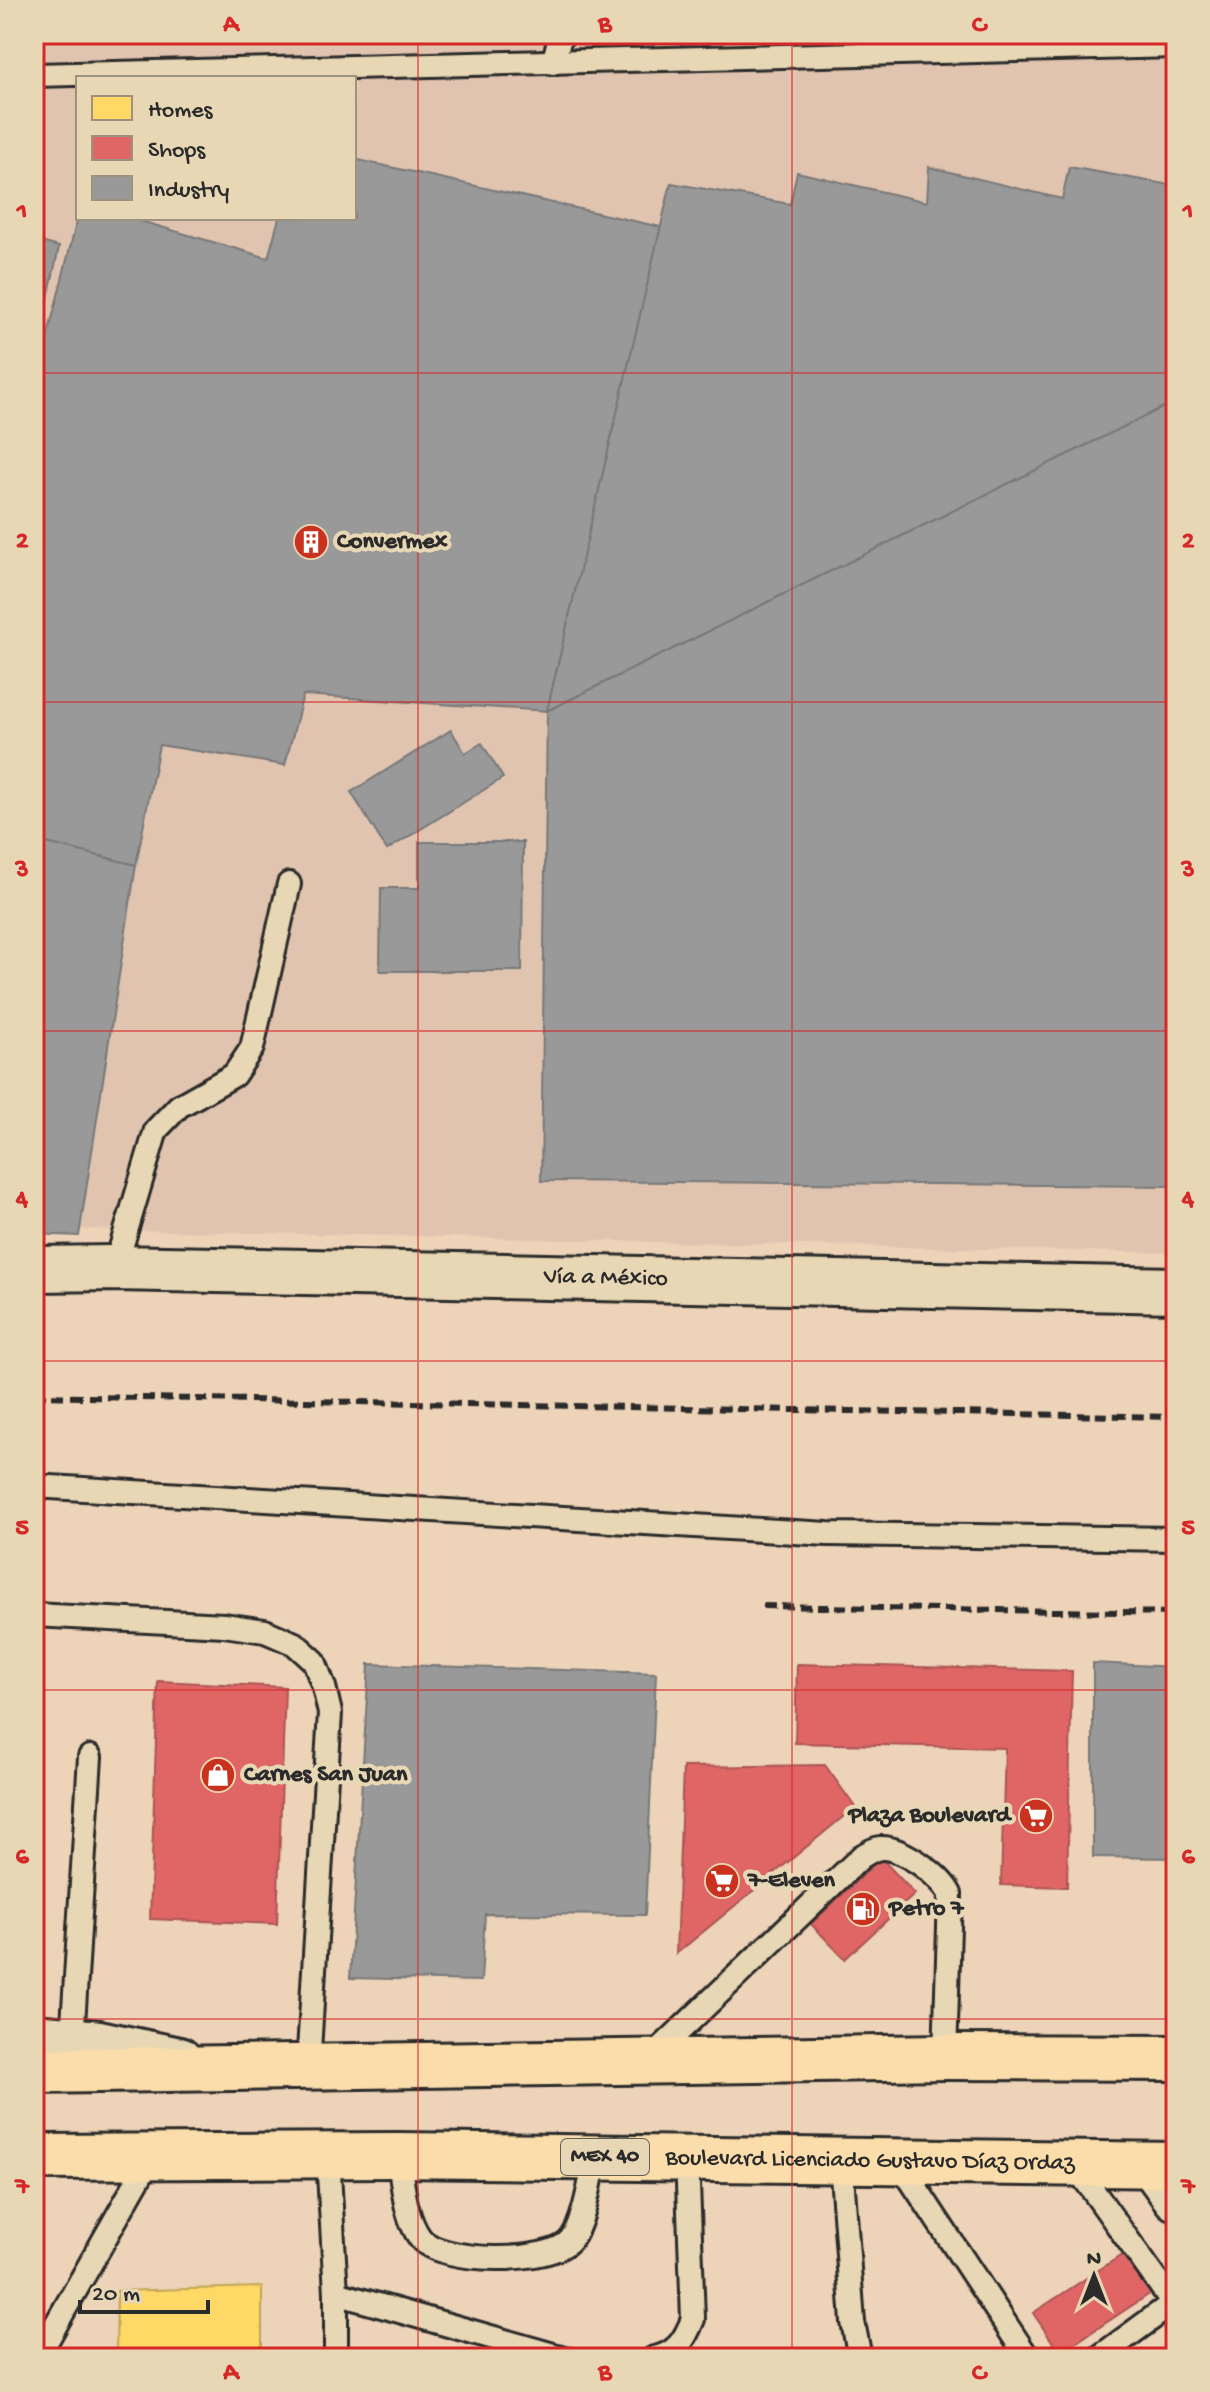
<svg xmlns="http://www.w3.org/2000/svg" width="1210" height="2392" font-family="'Gochi Hand',sans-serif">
  <rect width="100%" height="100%" fill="#edd3b8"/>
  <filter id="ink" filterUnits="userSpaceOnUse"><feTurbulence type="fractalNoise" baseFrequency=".0125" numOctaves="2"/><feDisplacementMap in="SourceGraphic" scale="16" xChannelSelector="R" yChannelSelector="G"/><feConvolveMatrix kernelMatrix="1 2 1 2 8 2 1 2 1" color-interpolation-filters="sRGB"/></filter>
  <g filter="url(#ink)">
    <path fill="#e0c4af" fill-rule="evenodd" d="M34,34H1176V1253L34,1228ZM78,78H354V218H78Z"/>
    <path fill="#ffd966" stroke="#bfa554" stroke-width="2" d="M262,2287V2358H116L117,2291Z"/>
    <g fill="#e06666" stroke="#aa5454" stroke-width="2">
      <path d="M797,1664L1072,1671L1067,1887L1001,1885L1005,1748L795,1743Z"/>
      <path d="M158,1681L285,1687L277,1924L150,1919Z"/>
      <path d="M825,1765L855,1807L676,1954L683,1767Z"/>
      <path d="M881,1858L915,1894L845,1959L811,1924Z"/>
      <path d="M1125,2253L1151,2293L1060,2353L1033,2313Z"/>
    </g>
    <g fill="#999" stroke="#787878" stroke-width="2">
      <path d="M354,159L661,227L547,711L303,695L285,765L159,745L136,865L34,840V390L78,216L130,218L268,258L279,218H354Z"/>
      <path d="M929,167L1062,199L1069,167L1176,186V401L547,711L671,183L790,204L797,172L927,202Z"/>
      <path d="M34,240L59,247L34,363Z"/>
      <path d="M1176,401V1186L541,1181L547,711Z"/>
      <path d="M451,730L465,753L482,743L503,778L387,850L351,792Z"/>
      <path d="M34,840L136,865L79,1236L34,1234Z"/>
      <path d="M419,842H523L522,971H380L381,888H419Z"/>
      <path d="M1093,1663L1176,1667V1858L1093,1857Z"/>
      <path d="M369,1664L656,1673L645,1915L485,1914L481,1981L350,1978Z"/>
    </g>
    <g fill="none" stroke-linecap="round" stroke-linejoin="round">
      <g stroke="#2b2b2b" stroke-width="28">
        <g id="lane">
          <path d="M553,63L561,34"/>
          <path d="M34,75L1176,46"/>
          <path d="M115,1268L156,1130L179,1106L234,1075L252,1048L289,884"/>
          <path d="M34,1486L828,1534L1176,1539"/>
          <path d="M34,1615L224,1625L265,1631L295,1644L314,1661L324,1687L330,1713L308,2067"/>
          <path d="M72,2040L90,1757"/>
          <path d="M651,2058L861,1857C867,1853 873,1849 880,1848C901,1846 941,1876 950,1894L945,2057"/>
          <path d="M398,2155C403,2182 404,2216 420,2238C439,2264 552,2265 571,2239C585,2221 590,2180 596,2157"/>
          <path d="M328,2156L336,2293V2358"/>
          <path d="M841,2161L853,2322L860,2358"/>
          <path d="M899,2162L1028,2358"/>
          <path d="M1074,2164L1173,2303L1098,2358"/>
          <path d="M336,2293L564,2358"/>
          <path d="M37,2358L152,2155"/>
          <path d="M654,2358C677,2354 685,2339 693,2319L687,2157"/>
        </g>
      </g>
      <g stroke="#2b2b2b" stroke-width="50">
        <g id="street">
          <path id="s1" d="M34,1269L115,1268L1176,1290"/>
          <path d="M1152,2165L1176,2198"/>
        </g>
      </g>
      <g stroke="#2b2b2b" stroke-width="50">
        <path id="secondary" d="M34,2037L99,2043L179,2060"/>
      </g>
      <g stroke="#2b2b2b" stroke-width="50">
        <g id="primary">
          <path d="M34,2071L945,2057L1176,2058"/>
          <path id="s2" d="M34,2157L398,2155L1176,2165"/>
        </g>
      </g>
      <use href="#lane" stroke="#e8d7b4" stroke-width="22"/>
      <use href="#street" stroke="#e8d7b4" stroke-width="44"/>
      <use href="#secondary" stroke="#e8d7b4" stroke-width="44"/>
      <use href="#primary" stroke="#faddab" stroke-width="44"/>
      <g stroke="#2b2b2b" stroke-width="6" stroke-dasharray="12 6" stroke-linecap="butt">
        <path d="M34,1396L1176,1417"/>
        <path d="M763,1606L1176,1613"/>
      </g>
    </g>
  </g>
  <path fill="none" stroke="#d62828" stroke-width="2" stroke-opacity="0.55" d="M418,34V2358M792,34V2358M34,373H1176M34,702H1176M34,1031H1176M34,1361H1176M34,1690H1176M34,2019H1176"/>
  <defs>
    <g id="building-disc" transform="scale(1.8)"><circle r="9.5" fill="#c8321e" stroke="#e8d7b4"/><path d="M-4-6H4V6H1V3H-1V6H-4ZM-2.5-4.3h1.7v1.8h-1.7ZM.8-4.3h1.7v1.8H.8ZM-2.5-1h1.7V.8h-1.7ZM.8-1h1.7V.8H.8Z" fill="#fff"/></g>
    <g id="shop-disc" transform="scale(1.8)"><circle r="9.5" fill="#c8321e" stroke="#e8d7b4"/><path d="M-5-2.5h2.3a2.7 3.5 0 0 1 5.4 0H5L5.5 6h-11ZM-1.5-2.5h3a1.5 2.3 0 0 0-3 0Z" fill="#fff"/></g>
    <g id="supermarket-disc" transform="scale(1.8)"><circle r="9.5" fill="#c8321e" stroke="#e8d7b4"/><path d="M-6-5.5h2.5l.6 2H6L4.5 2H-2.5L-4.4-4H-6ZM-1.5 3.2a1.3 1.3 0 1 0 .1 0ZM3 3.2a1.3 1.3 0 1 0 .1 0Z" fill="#fff"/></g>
    <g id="fuel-disc" transform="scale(1.8)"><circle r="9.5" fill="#c8321e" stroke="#e8d7b4"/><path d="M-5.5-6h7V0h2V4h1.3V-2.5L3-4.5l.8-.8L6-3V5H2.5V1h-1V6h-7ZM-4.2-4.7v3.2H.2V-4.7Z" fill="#fff"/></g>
  </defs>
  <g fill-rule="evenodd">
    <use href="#building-disc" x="311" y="542"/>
    <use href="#shop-disc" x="218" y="1775"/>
    <use href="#supermarket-disc" x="1036" y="1816"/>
    <use href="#supermarket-disc" x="722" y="1881"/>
    <use href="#fuel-disc" x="863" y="1909"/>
  </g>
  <g text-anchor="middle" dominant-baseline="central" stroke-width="8" stroke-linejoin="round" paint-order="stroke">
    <rect fill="#e8d7b4" stroke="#645f54" stroke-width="2" x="561" y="2139" width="88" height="36" rx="6"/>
    <g font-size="22" font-weight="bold" fill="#2b2b2b">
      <text x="605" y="2157">MEX 40</text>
    </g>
    <g font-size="24" font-weight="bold" fill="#2b2b2b" stroke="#e8d7b4" text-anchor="start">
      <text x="337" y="542">Convermex</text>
      <text x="244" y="1775">Carnes San Juan</text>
      <text x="1010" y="1816" text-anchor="end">Plaza Boulevard</text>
      <text x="748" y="1881">7-Eleven</text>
      <text x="889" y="1909">Petro 7</text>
    </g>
    <g font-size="24" fill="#2b2b2b" stroke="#e8d7b4">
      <text stroke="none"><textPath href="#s1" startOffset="572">Vía a México</textPath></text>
      <text stroke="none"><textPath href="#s2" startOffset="836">Boulevard Licenciado Gustavo Díaz Ordaz</textPath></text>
    </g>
  </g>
  <rect width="1210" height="2392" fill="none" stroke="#e8d7b4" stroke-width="88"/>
  <rect x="76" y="76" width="280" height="144" fill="#e8d7b4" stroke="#9c927d" stroke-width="2"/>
  <rect x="92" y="96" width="40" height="24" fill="#ffd966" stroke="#9c927d" stroke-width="2"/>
  <text x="148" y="116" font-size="24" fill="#2b2b2b">Homes</text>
  <rect x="92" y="136" width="40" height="24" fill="#e06666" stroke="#9c927d" stroke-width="2"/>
  <text x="148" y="156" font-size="24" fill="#2b2b2b">Shops</text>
  <rect x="92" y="176" width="40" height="24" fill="#999999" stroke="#9c927d" stroke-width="2"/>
  <text x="148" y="196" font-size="24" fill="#2b2b2b">Industry</text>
  <g transform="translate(1094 2276)" stroke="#e8d7b4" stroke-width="6" paint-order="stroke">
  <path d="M0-6L14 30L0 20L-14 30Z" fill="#2b2b2b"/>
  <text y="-12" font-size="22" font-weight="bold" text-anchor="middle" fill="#2b2b2b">N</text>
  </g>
  <path d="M80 2300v12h128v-12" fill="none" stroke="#2b2b2b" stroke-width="4"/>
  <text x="92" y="2300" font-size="24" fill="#2b2b2b" stroke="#e8d7b4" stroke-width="6" paint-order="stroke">20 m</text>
  <rect x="44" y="44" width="1122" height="2304" fill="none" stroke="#d62828" stroke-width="3"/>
  <g font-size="26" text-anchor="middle" font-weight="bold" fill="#d62828">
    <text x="231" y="31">A</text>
    <text x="605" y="31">B</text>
    <text x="979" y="31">C</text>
    <text x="22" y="218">1</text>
    <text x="1188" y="218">1</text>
    <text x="22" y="547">2</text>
    <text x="1188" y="547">2</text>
    <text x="22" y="876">3</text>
    <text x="1188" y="876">3</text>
    <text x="22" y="1205">4</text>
    <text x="1188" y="1205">4</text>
    <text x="22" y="1534">5</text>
    <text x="1188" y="1534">5</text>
    <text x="22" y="1863">6</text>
    <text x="1188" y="1863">6</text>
    <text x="22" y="2193">7</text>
    <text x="1188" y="2193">7</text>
    <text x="231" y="2379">A</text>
    <text x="605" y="2379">B</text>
    <text x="979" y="2379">C</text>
  </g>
</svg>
